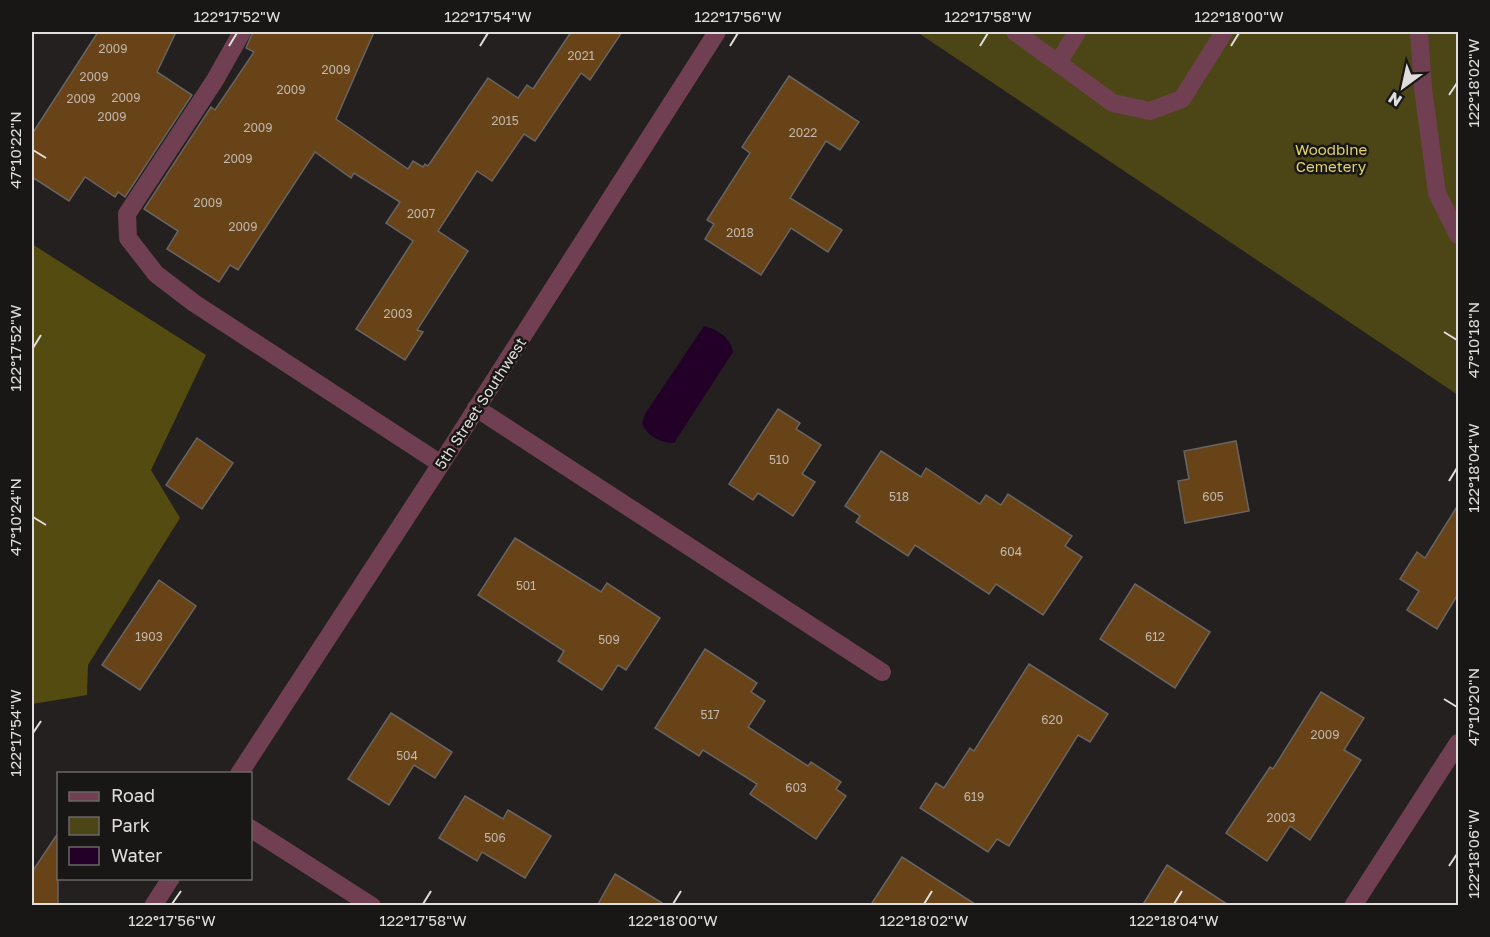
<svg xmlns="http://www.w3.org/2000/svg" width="1490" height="937" font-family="'Golos Text',sans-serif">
  <rect width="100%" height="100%" fill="#23201f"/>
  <path fill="#4c4515" d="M917,32H1458V395Z"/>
  <path fill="#544b11" d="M32,244L206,355L151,470L180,518L88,665L87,695L32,704Z"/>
  <path fill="#230028" d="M704,326C717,329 731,338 733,352L674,443C661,443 647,436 642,424L645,414Z"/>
  <g fill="#684318" stroke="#676462" stroke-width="1.5">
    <path d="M98,32H176L157,72L192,95L125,197L118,192L115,197L85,177L69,201L32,177V134Z"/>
    <path d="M253,32H374L336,119L408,169L413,161L423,167L425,164L428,166L488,78L518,98L527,85L533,89L571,32H622L590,80L581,73L535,141L524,134L492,181L477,171L438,231L468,251L417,330L423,332L405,360L356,329L413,241L386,223L400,202L354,173L351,178L315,152L238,270L230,265L219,282L167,249L178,231L144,209L211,107L215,110L254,52L246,48Z"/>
    <path d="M789,76L859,122L840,150L826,141L790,198L842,230L828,252L791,228L761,275L705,239L714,224L707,220L750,153L742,147Z"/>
    <path d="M778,409L800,423L796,429L821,445L802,474L815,482L793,516L758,493L753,500L729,484Z"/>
    <path d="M197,438L233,463L202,509L166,485Z"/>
    <path d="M1236,441L1249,511L1185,523L1178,481L1189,479L1184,451Z"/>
    <path d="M881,451L921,477L926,468L980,504L986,495L1001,505L1008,494L1072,536L1065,546L1082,557L1043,615L996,584L989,594L915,545L908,556L856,522L860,516L845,506Z"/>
    <path d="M1458,505V594L1437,629L1407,610L1419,591L1400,579L1417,552L1425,558Z"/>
    <path d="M515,538L601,592L607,583L660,618L626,670L618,665L602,690L558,661L564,651L478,595Z"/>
    <path d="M159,580L196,606L140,690L102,665Z"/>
    <path d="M1135,584L1210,632L1175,688L1100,639Z"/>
    <path d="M705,649L757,683L751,692L765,701L748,727L808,766L811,762L841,782L836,789L846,796L816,839L750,794L757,784L703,750L699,756L655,728Z"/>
    <path d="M1029,664L1108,714L1090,742L1078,735L1009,846L997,839L988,852L920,808L936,783L944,788L970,748L974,751Z"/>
    <path d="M1321,692L1364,718L1344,750L1361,760L1310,840L1290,826L1267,861L1226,833L1270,767L1273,769Z"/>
    <path d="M391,713L452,752L435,778L414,765L389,805L348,779Z"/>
    <path d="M465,796L503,819L508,810L551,836L525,878L482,852L477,861L439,838Z"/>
    <path d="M58,833V906H32V872Z"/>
    <path d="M902,857L978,906H870Z"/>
    <path d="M1167,865L1230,906H1142Z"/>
    <path d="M615,874L667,906H597Z"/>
  </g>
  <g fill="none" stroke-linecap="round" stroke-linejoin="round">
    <g stroke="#704052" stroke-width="18">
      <path d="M242,32L215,80L127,214L128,238L156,274L194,303L441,464"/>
      <path d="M1015,32L1113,103L1150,111L1182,99L1224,32"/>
      <path d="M1419,32L1423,88L1437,193L1458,235"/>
      <path d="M1058,63L1077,32"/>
      <path d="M476,408L882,672"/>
    </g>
    <g stroke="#704052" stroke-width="18">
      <path d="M239,774L441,464L717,32"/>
      <path d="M250,828L372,906"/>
      <path d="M153,906L171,878"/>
      <path d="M1353,906L1458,743"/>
    </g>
  </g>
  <path fill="none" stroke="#e0dedd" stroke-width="2" d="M229,46L237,33M480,46L488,33M730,46L738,33M980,46L988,33M1231,46L1239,33M1449,95L1457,83M33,150L46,158M1444,332L1457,340M33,348L41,335M1449,481L1457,468M33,517L46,525M1444,699L1457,707M33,733L41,721M1449,866L1457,854M172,904L181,891M423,904L431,891M673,904L681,891M924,904L932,891M1174,904L1182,891"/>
  <g text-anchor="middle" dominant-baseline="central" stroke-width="5" stroke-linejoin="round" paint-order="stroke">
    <g font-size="12" fill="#c2b7ac">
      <text x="113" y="48">2009</text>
      <text x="581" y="55">2021</text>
      <text x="336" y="69">2009</text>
      <text x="94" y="76">2009</text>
      <text x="291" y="89">2009</text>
      <text x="126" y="97">2009</text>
      <text x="81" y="98">2009</text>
      <text x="112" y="116">2009</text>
      <text x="505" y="120">2015</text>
      <text x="258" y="127">2009</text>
      <text x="803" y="132">2022</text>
      <text x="238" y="158">2009</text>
      <text x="208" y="202">2009</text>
      <text x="421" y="213">2007</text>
      <text x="243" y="226">2009</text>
      <text x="740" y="232">2018</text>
      <text x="398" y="313">2003</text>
      <text x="779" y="459">510</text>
      <text x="899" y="496">518</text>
      <text x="1213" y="496">605</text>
      <text x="1011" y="551">604</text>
      <text x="526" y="585">501</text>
      <text x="149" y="636">1903</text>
      <text x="1155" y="636">612</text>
      <text x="609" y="639">509</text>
      <text x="710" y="714">517</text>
      <text x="1052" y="719">620</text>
      <text x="1325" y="734">2009</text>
      <text x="407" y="755">504</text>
      <text x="796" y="787">603</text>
      <text x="974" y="796">619</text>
      <text x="1281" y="817">2003</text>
      <text x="495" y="837">506</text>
    </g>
    <g font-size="15" fill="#e0d169" stroke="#191716">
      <text x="1331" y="149">Woodbine<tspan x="1331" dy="17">Cemetery</tspan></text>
    </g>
    <g font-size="15" fill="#e0dedd" stroke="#191716">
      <text transform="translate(480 403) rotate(-57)">5th Street Southwest</text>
    </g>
  </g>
  <rect width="1490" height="937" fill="none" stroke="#191716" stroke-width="66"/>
  <rect x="57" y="772" width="195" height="108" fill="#191716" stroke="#696766" stroke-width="1.5"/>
  <rect x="69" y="792" width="30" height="9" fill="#704052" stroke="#696766" stroke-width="1.5"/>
  <text x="111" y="802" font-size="18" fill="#e0dedd">Road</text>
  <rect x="69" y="817" width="30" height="18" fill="#4c4515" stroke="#696766" stroke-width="1.5"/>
  <text x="111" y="832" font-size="18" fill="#e0dedd">Park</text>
  <rect x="69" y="847" width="30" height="18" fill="#230028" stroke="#696766" stroke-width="1.5"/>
  <text x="111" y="862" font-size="18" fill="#e0dedd">Water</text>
  <g transform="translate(1403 87) rotate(213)" stroke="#191716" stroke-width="4.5" paint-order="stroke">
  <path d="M0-4.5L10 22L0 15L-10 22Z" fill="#e0dedd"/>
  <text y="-9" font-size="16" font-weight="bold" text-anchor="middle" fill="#e0dedd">N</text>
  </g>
  <rect x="33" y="33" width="1424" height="871" fill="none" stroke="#e0dedd" stroke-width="2"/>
  <g font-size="15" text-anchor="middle" fill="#e0dedd">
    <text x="237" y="22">122°17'52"W</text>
    <text x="488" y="22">122°17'54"W</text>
    <text x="738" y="22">122°17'56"W</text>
    <text x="988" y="22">122°17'58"W</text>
    <text x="1239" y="22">122°18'00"W</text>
    <text transform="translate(1474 83) rotate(-90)" y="5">122°18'02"W</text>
    <text transform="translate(16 150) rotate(-90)" y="5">47°10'22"N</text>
    <text transform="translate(1474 340) rotate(-90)" y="5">47°10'18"N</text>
    <text transform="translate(16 348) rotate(-90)" y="5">122°17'52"W</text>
    <text transform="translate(1474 468) rotate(-90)" y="5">122°18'04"W</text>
    <text transform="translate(16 517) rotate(-90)" y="5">47°10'24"N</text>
    <text transform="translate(1474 707) rotate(-90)" y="5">47°10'20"N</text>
    <text transform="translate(16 733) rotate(-90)" y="5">122°17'54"W</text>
    <text transform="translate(1474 854) rotate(-90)" y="5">122°18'06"W</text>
    <text x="172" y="926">122°17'56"W</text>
    <text x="423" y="926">122°17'58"W</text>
    <text x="673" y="926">122°18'00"W</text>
    <text x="924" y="926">122°18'02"W</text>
    <text x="1174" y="926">122°18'04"W</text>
  </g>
</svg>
